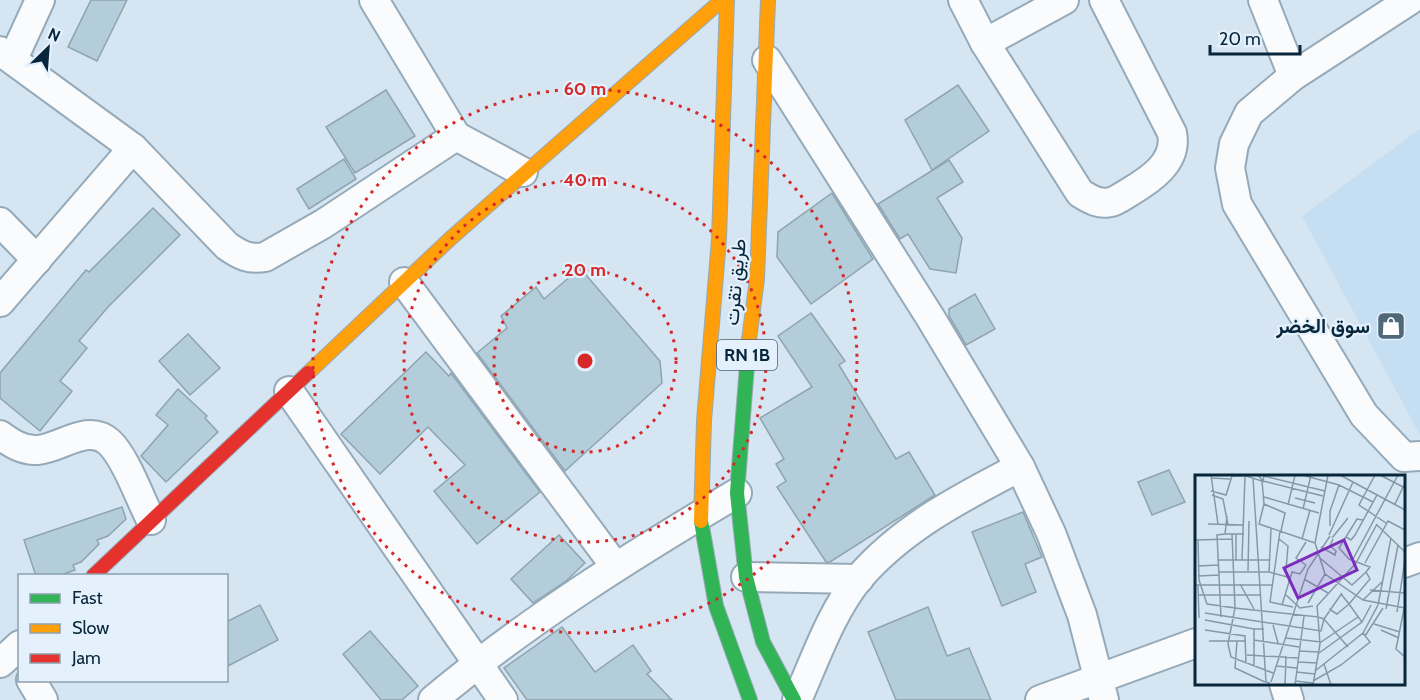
<svg xmlns="http://www.w3.org/2000/svg" width="1420" height="700" font-family="Cabin,Vazirmatn,sans-serif">
  <rect width="100%" height="100%" fill="#d6e5f2"/>
  <path fill="#c6def1" d="M1420,129V435L1302,216Z"/>
  <g fill="#b3cdda" stroke="#8ea4af" stroke-width="1.5">
    <path d="M91,0H127L97,61L68,47Z"/>
    <path d="M958,85L989,131L932,170L905,120Z"/>
    <path d="M386,90L415,136L355,173L326,127Z"/>
    <path d="M344,159L356,179L309,209L297,189Z"/>
    <path d="M949,160L963,182L937,198L962,238L956,273L930,269L908,234L900,239L878,204Z"/>
    <path d="M832,193L873,259L811,304L777,257L778,232Z"/>
    <path d="M153,208L180,235L108,307L79,341L87,348L60,381L72,391L40,431L0,398V373L86,270L89,272Z"/>
    <path d="M580,268L660,361L662,383L565,471L477,353L507,328L501,316L536,287L544,299Z"/>
    <path d="M975,294L995,329L966,345L949,316V309Z"/>
    <path d="M811,313L845,361L839,365L896,459L909,452L935,495L830,562H826L777,487L786,481L776,464L784,459L760,418L812,387L778,336Z"/>
    <path d="M188,334L220,368L190,395L159,361Z"/>
    <path d="M426,352L449,376L451,373L540,492L477,544L434,491L465,465L428,427L380,474L341,434Z"/>
    <path d="M178,389L207,416L205,418L218,432L166,482L141,456L168,425L156,415Z"/>
    <path d="M1169,470L1185,502L1152,515L1138,482Z"/>
    <path d="M122,507L126,519L108,536L97,540L99,544L81,562L73,565L75,570L58,576H36L24,540Z"/>
    <path d="M1023,512L1042,557L1025,564L1036,592L1002,606L972,532Z"/>
    <path d="M559,535L585,563L566,581L533,603L511,579Z"/>
    <path d="M260,605L278,640L226,667V622Z"/>
    <path d="M928,607L947,656L969,648L991,700H896L868,632Z"/>
    <path d="M562,627L595,672L633,645L651,671L647,674L672,700H527L504,668Z"/>
    <path d="M370,631L418,686L402,700H381L343,654Z"/>
  </g>
  <g fill="none" stroke-linecap="round" stroke-linejoin="round">
    <g stroke="#95aab9" stroke-width="32">
      <g id="street">
        <path d="M374,0L456,136L523,172"/>
        <path d="M963,0L985,43L1080,193C1090,199 1099,205 1111,202C1116,201 1123,196 1128,193C1150,180 1178,162 1172,133L1104,0"/>
        <path d="M1263,0L1293,76"/>
        <path d="M1410,0L1293,76L1249,113L1234,144L1230,168L1237,204L1364,415L1404,457L1420,456"/>
        <path d="M985,43L1064,0"/>
        <path d="M0,51L133,148"/>
        <path d="M13,59L40,0"/>
        <path d="M767,60L930,317L1020,467L1051,533L1082,615L1104,700"/>
        <path d="M0,222L37,260"/>
        <path d="M404,282L615,566"/>
        <path d="M0,302L133,148L227,246C240,255 249,260 265,257L323,224L456,136"/>
        <path d="M289,391L503,700"/>
        <path d="M0,435C11,443 23,451 38,450C61,448 88,423 109,442C126,458 140,499 151,520"/>
        <path d="M1404,563L1420,557"/>
        <path d="M746,577L859,579"/>
        <path d="M0,663L20,645"/>
        <path d="M31,680L43,700"/>
        <path d="M1284,684L1289,700"/>
        <path d="M433,700C527,621 631,556 737,493"/>
        <path d="M797,700C815,660 831,612 859,578C902,528 962,497 1020,467"/>
        <path d="M1040,700L1196,643"/>
      </g>
    </g>
    <g stroke="#95aab9" stroke-width="16">
      <g id="fast">
        <path d="M749,340L737,493L746,577L763,642L794,700"/>
        <path d="M701,521L716,606L750,700"/>
      </g>
    </g>
    <g stroke="#95aab9" stroke-width="16">
      <g id="slow">
        <path d="M749,340L757,279L768,0"/>
        <path d="M308,373L451,238L722,0"/>
        <path d="M701,521L704,421L719,239L727,0"/>
      </g>
    </g>
    <g stroke="#95aab9" stroke-width="16">
      <path id="jam" d="M93,576L308,373"/>
    </g>
    <use href="#street" stroke="#f9fbfd" stroke-width="28"/>
    <use href="#fast" stroke="#30b455" stroke-width="14"/>
    <use href="#slow" stroke="#ff9f0a" stroke-width="14"/>
    <use href="#jam" stroke="#e5322d" stroke-width="14"/>
  </g>
  <g fill="none" stroke="#d62828" stroke-width="3" stroke-dasharray="3 6">
    <circle cx="585" cy="361" r="91"/>
    <circle cx="585" cy="361" r="181"/>
    <circle cx="585" cy="361" r="272"/>
  </g>
  <defs>
    <g id="shop-square" transform="scale(1.5)"><rect x="-9" y="-9" width="18" height="18" rx="4" fill="#4f697b" stroke="#e4f1fd"/><path d="M-5-2.5h2.3a2.7 3.5 0 0 1 5.4 0H5L5.5 6h-11ZM-1.5-2.5h3a1.5 2.3 0 0 0-3 0Z" fill="#fff"/></g>
  </defs>
  <g fill-rule="evenodd">
    <use href="#shop-square" x="1391" y="326"/>
  </g>
  <g text-anchor="middle" dominant-baseline="central" stroke-width="4.5" stroke-linejoin="round" paint-order="stroke">
    <rect fill="#e4f1fd" stroke="#496375" stroke-width="1.5" x="717" y="340" width="60" height="30" rx="4.5"/>
    <g font-size="18" font-weight="bold" fill="#07263b">
      <text x="747" y="355">RN 1B</text>
    </g>
    <g font-size="20" fill="#07263b" stroke="#e4f1fd">
      <text transform="translate(735 282) rotate(-85)">طريق تقرت</text>
    </g>
    <g font-size="20" font-weight="bold" fill="#07263b" stroke="#e4f1fd" text-anchor="end">
      <text x="1370" y="326">سوق الخضر</text>
    </g>
  </g>
  <g transform="translate(1195 475)">
    <rect width="210" height="210" fill="#d6e5f2"/>
    <path fill="none" stroke="#8399a9" stroke-width="1.5" d="M16,0L23,49M48,0L67,6L69,29L64,49L120,68M63,0L68,6L69,1L130,16M107,0L144,10L178,27M133,0L120,68L130,99L168,125L210,133M145,0L210,35M180,0L164,30L191,48M185,0L210,13M16,3L35,4M58,3L71,207L75,208M68,6L128,21M16,16L31,20L37,1H48M17,20L28,24L33,50M69,22L124,38M100,23L120,28M69,29L90,38L86,56M200,29L210,8M93,30L100,0M108,34L116,0M32,41L30,59H49M13,49L49,50M182,50L210,77M135,51V36L144,10M85,56L75,127L98,132M37,59L40,133L123,142L122,131L161,88L182,49M134,60L158,7M151,62L156,65L160,60L182,20M137,63L153,43M84,64L93,71L91,95M107,64L115,35M0,65L37,64M3,65L4,105L12,129L40,133L33,169L36,182L78,198M126,72L140,80L141,76L135,71L138,64M125,83L157,110L171,97M158,84L203,0M23,85H74M41,85V59M47,85L50,1M170,88L193,46L210,55M111,90L101,83L111,67M3,91L23,90M53,96L54,46M24,97H74L96,103M74,97L76,54M3,101L24,100M109,104L133,118M45,109L59,134M0,110H77M3,110L4,143M175,115L210,118M3,120H66M91,120L105,133L118,131M168,125L188,106M113,128L130,99M87,130L97,97L105,99L111,90M134,134L142,139L154,129L146,119M191,134L203,70M209,134L201,174L210,182M202,137L210,85M10,138L126,156L129,144L153,172M26,142L22,60L30,59M10,145L59,154M167,147L176,130M179,149L205,157M78,150L83,168M10,155L50,161L51,189M186,155L204,163M170,161L188,133M91,163L126,167L163,142M59,165L104,172M14,166H51M42,166L40,193L70,207M104,176L124,177M124,178L167,147L154,129L175,104L171,97L175,92L154,84L144,73L162,44L168,45M52,180L103,183M103,187L122,188M129,189L136,210M81,191L102,193M59,192V154H69M120,196L168,158L183,130L196,63M101,197L120,199M100,206L118,208M118,206L146,190L175,167L168,158M76,207L113,94L135,61M90,210L91,181M100,210L109,141M118,210L125,169L123,142L129,144L147,118"/>
    <path fill="#7b2cbf" fill-opacity="0.15" stroke="#7b2cbf" stroke-width="3" d="M149,65L162,95L103,123L89,93Z"/>
    <rect width="210" height="210" fill="none" stroke="#07263b" stroke-width="3"/>
  </g>
  <circle cx="585" cy="361" r="9" fill="#d62828" stroke="#e4f1fd" stroke-width="3"/>
  <g font-size="18" text-anchor="middle" font-weight="bold" fill="#d62828" stroke="#e4f1fd" stroke-width="4.5" stroke-linejoin="round" paint-order="stroke">
    <text x="585" y="95">60 m</text>
    <text x="585" y="186">40 m</text>
    <text x="585" y="276">20 m</text>
  </g>
  <rect x="18" y="574" width="210" height="108" fill="#e4f1fd" stroke="#8ca0af" stroke-width="1.5"/>
  <rect x="30" y="594" width="30" height="9" fill="#30b455" stroke="#8ca0af" stroke-width="1.5"/>
  <text x="72" y="604" font-size="18" fill="#07263b">Fast</text>
  <rect x="30" y="624" width="30" height="9" fill="#ff9f0a" stroke="#8ca0af" stroke-width="1.5"/>
  <text x="72" y="634" font-size="18" fill="#07263b">Slow</text>
  <rect x="30" y="654" width="30" height="9" fill="#e5322d" stroke="#8ca0af" stroke-width="1.5"/>
  <text x="72" y="664" font-size="18" fill="#07263b">Jam</text>
  <g transform="translate(48 48) rotate(25)" stroke="#e4f1fd" stroke-width="4.5" paint-order="stroke">
  <path d="M0-4.5L10 22L0 15L-10 22Z" fill="#07263b"/>
  <text y="-9" font-size="16" font-weight="bold" text-anchor="middle" fill="#07263b">N</text>
  </g>
  <path d="M1210 45v9h90v-9" fill="none" stroke="#07263b" stroke-width="3"/>
  <text x="1219" y="45" font-size="18" fill="#07263b" stroke="#e4f1fd" stroke-width="4.5" paint-order="stroke">20 m</text>
</svg>
